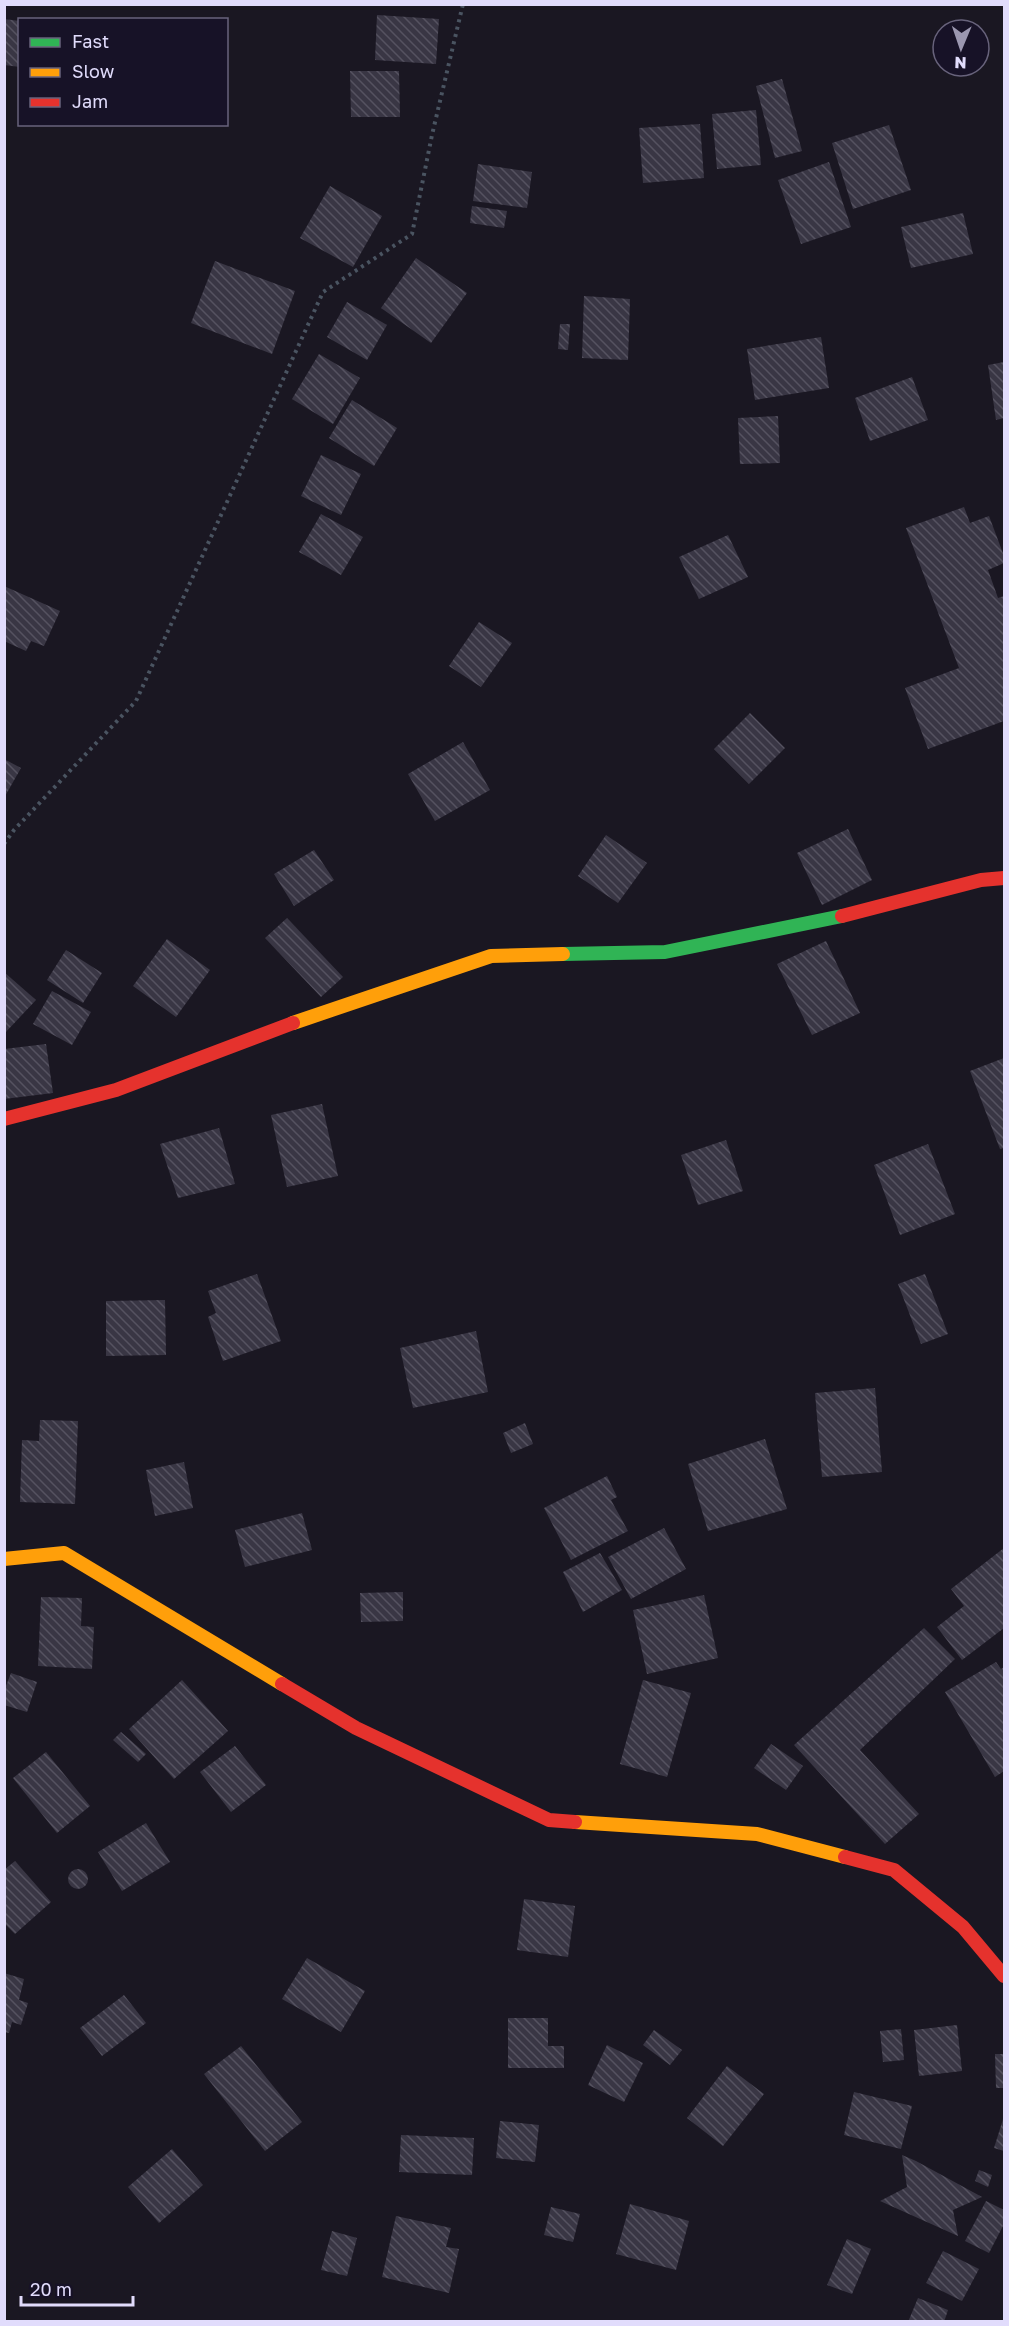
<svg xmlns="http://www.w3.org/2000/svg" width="1009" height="2326" font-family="'Golos Text',sans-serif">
  <defs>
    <pattern id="building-back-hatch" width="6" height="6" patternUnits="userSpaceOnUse" patternTransform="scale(1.5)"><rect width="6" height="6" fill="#393644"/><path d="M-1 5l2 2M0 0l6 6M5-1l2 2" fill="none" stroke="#555260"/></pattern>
  </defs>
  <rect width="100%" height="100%" fill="#1a1722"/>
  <g fill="url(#building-back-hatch)">
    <path d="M377,15L439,19L436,64L375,60Z"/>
    <path d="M4,19L20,21V67L4,65Z"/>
    <path d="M350,71H399L400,117H351Z"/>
    <path d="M782,79L802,151L775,158L756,86Z"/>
    <path d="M756,110L761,165L717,169L712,114Z"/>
    <path d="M700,124L704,178L643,183L639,128Z"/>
    <path d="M889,125L911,190L853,209L832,143Z"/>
    <path d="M829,162L851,227L801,244L778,180Z"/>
    <path d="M478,164L532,172L527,208L473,201Z"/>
    <path d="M330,186L382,216L353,267L300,238Z"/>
    <path d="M472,206L507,211L504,228L470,223Z"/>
    <path d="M963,213L973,254L911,268L901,227Z"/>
    <path d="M416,258L467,293L431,343L381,308Z"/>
    <path d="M215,261L295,291L272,354L191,323Z"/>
    <path d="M584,296L630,299L628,360L582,358Z"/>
    <path d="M347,302L387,325L367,360L327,337Z"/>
    <path d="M560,324H570L568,350L558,349Z"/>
    <path d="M821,337L829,388L755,400L747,349Z"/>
    <path d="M319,354L360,378L333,424L292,399Z"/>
    <path d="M1004,362V418L996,420L988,365Z"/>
    <path d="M912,377L928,420L870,441L855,398Z"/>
    <path d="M352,400L397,428L374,466L329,438Z"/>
    <path d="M778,416L780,463L740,464L738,418Z"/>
    <path d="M321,455L361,474L341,515L301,496Z"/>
    <path d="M964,507L970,523L989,516L1004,556V563L988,570L998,598L1004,596V721L928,749L905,688L959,668L906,528Z"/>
    <path d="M321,514L363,537L341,575L299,552Z"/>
    <path d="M728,535L748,577L699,599L679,557Z"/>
    <path d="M4,586L60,611L44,646L31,641L26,651L4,641Z"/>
    <path d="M479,622L512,643L481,687L449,666Z"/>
    <path d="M750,713L785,748L749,784L714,749Z"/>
    <path d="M463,742L490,790L435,821L408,774Z"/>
    <path d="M4,759L21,768L4,798Z"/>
    <path d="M848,829L872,880L822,905L797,853Z"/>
    <path d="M606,835L647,863L618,903L578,876Z"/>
    <path d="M314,850L334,880L294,906L274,874Z"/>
    <path d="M287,918L343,977L321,997L265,938Z"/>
    <path d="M167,939L210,970L176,1017L133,986Z"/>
    <path d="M826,941L860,1013L812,1035L777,964Z"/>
    <path d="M66,950L102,973L83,1003L47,980Z"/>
    <path d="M4,972L36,1000L4,1034Z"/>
    <path d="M52,991L91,1012L72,1045L33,1024Z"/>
    <path d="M46,1044L53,1093L4,1099V1049Z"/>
    <path d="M1004,1058V1148L1000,1149L970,1071Z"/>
    <path d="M322,1104L338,1176L287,1187L271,1115Z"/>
    <path d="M219,1128L235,1184L178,1198L160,1144Z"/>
    <path d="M726,1140L743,1191L698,1205L681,1155Z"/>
    <path d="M928,1144L955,1214L900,1235L874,1165Z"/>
    <path d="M257,1274L281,1341L223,1361L208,1317L216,1313L208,1291Z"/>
    <path d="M925,1274L948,1334L921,1344L898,1284Z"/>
    <path d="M165,1300L166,1355L106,1356V1301Z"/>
    <path d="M476,1331L488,1392L413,1408L400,1348Z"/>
    <path d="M875,1388L882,1472L822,1477L815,1393Z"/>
    <path d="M40,1420L78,1421L75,1504L20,1502L22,1440L39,1441Z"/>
    <path d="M525,1423L533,1444L511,1453L503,1433Z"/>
    <path d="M765,1439L787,1509L708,1531L688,1464Z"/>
    <path d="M184,1462L193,1508L155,1516L146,1470Z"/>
    <path d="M607,1476L617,1497L611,1500L628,1531L571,1560L544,1508Z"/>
    <path d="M302,1513L312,1550L245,1567L235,1530Z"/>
    <path d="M664,1528L686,1569L631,1599L608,1557Z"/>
    <path d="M1004,1548V1628L962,1660L937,1627L964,1606L951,1589Z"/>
    <path d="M600,1553L622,1590L583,1612L563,1572Z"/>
    <path d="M403,1592V1621L361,1622L360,1593Z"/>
    <path d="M704,1595L718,1658L647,1674L633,1610Z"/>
    <path d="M41,1597L82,1598L81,1626L94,1627L92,1669L38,1666Z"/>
    <path d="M924,1628L955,1659L860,1750L919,1814L885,1844L794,1745Z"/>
    <path d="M996,1662L1001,1669L1004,1667V1771L995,1777L945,1692Z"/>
    <path d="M11,1673L37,1682L27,1712L4,1705V1691Z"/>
    <path d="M182,1680L228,1731L174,1779L129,1729Z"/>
    <path d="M643,1680L691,1693L667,1777L620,1764Z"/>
    <path d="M121,1732L146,1754L138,1762L113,1740Z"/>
    <path d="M771,1744L803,1766L786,1790L754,1768Z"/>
    <path d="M235,1746L266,1785L231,1812L200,1772Z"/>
    <path d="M46,1752L90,1806L57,1833L13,1778Z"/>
    <path d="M146,1823L170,1862L122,1891L98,1852Z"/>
    <path d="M15,1861L51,1902L15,1934L4,1923V1870Z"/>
    <circle cx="78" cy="1879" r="10"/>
    <path d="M524,1899L575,1906L568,1957L517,1950Z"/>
    <path d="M307,1958L365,1991L341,2032L282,1999Z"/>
    <path d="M4,1973L24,1979L19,2000L28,2003L21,2025L12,2022L9,2033L4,2032Z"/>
    <path d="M124,1995L146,2023L102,2056L80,2028Z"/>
    <path d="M508,2018H548V2046H564V2068H508Z"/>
    <path d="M957,2025L962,2071L919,2076L914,2030Z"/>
    <path d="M901,2029L904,2060L883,2062L880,2031Z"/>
    <path d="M654,2030L682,2050L670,2065L643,2045Z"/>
    <path d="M607,2045L643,2063L624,2102L588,2085Z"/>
    <path d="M241,2046L302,2122L265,2151L204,2074Z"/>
    <path d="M995,2054H1004V2088H996Z"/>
    <path d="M727,2066L764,2094L723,2146L687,2118Z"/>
    <path d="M854,2092L912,2106L901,2149L844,2135Z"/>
    <path d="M1004,2116V2151L994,2148Z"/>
    <path d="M500,2121L539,2125L535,2162L496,2158Z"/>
    <path d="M401,2135L474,2138L472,2175L399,2172Z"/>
    <path d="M172,2149L203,2185L159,2223L128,2187Z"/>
    <path d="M902,2155L916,2161L982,2197L953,2210L958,2236L880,2201L907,2187Z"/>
    <path d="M979,2170L992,2175L988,2187L975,2181Z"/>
    <path d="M986,2201L1004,2210V2224L989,2253L965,2241Z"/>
    <path d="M630,2204L689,2221L676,2270L616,2254Z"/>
    <path d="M551,2207L580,2214L573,2242L544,2235Z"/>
    <path d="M396,2216L451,2228L446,2247L459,2249L449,2293L382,2277Z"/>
    <path d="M332,2231L357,2238L347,2276L321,2270Z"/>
    <path d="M847,2239L871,2249L852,2294L827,2285Z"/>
    <path d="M943,2251L979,2269L962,2301L926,2283Z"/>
    <path d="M918,2298L948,2310L944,2322H908Z"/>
  </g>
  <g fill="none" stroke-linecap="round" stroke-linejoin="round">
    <path stroke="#4a5461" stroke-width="4" stroke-dasharray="3 4.5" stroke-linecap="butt" d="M4,844L14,830L136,701L323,292L412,234L432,135L463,4"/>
    <path stroke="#30b455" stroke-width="14" d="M563,954L665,952L842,916"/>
    <g stroke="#ff9f0a" stroke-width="14">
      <path d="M293,1023L491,956L563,954"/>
      <path d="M4,1559L64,1553L282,1684"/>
      <path d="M575,1822L757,1834L845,1857"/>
    </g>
    <g stroke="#e5322d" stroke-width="14">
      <path d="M842,916L981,880L1004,878"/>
      <path d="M4,1119L116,1090L293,1023"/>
      <path d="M282,1684L356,1728L549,1820L575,1822"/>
      <path d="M845,1857L894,1870L963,1927L1004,1976"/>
    </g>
  </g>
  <rect width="1009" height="2326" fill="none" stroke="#e1dcfc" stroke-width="12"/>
  <rect x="18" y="18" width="210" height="108" fill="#171227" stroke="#68637c" stroke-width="1.5"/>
  <rect x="30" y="38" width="30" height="9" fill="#30b455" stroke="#68637c" stroke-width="1.5"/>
  <text x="72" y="48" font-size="18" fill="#e1dcfc">Fast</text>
  <rect x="30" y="68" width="30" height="9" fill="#ff9f0a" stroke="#68637c" stroke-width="1.5"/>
  <text x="72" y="78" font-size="18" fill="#e1dcfc">Slow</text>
  <rect x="30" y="98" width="30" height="9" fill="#e5322d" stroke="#68637c" stroke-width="1.5"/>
  <text x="72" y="108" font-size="18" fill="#e1dcfc">Jam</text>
  <g transform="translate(961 48) rotate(182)"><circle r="28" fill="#171227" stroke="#68637c" stroke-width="1.5"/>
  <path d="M0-4.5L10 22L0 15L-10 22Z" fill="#9b97b0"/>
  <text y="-9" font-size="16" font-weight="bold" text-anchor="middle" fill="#e1dcfc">N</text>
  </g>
  <path d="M21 2296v9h112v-9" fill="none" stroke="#e1dcfc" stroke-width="3"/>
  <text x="30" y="2296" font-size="18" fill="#e1dcfc" stroke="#171227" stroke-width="4.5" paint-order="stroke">20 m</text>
</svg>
